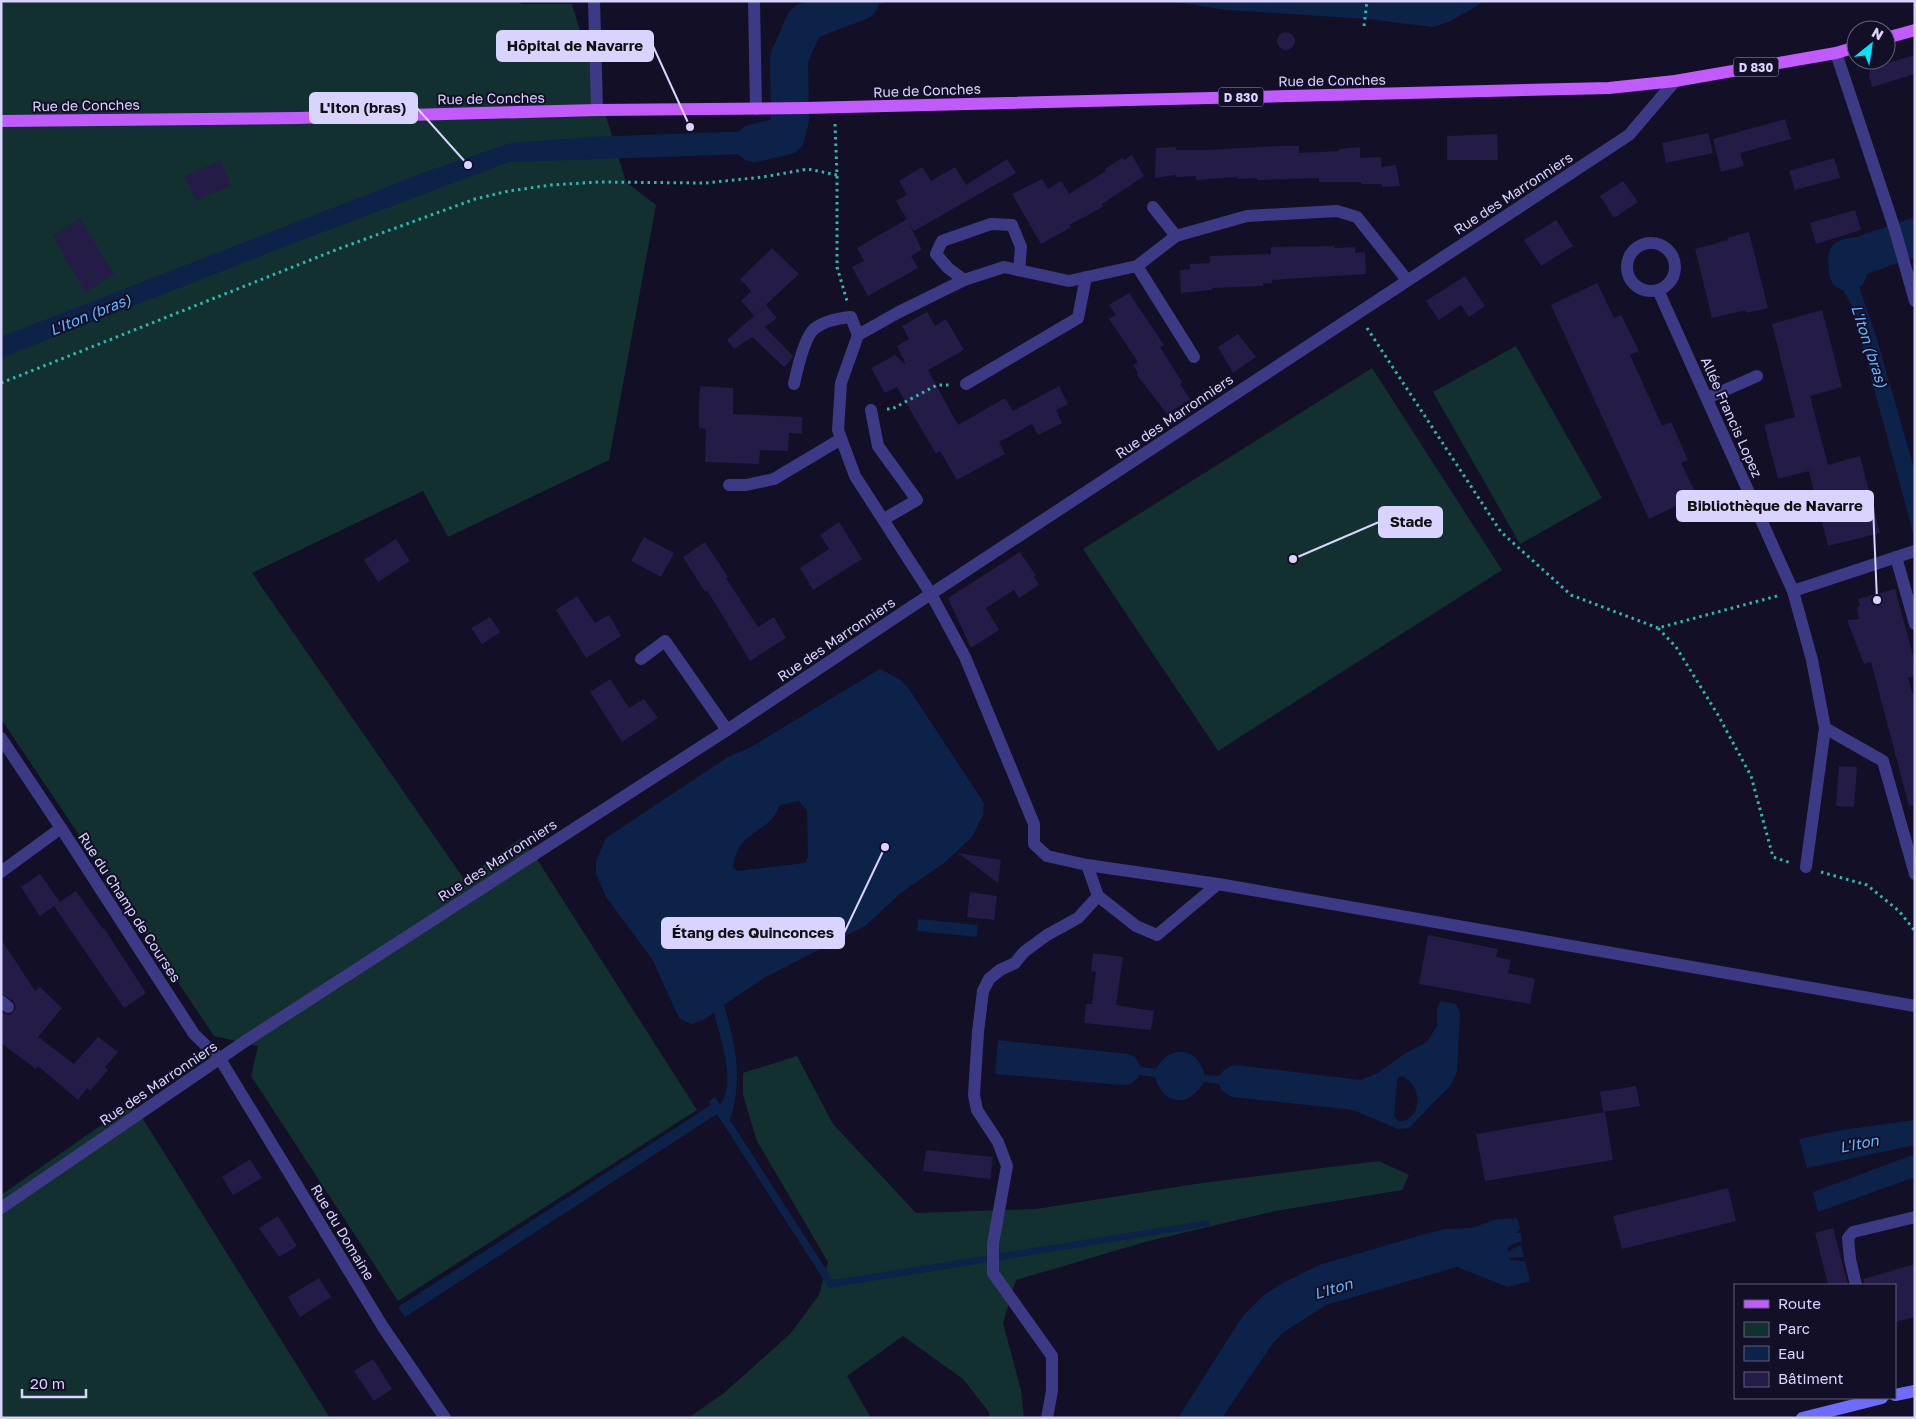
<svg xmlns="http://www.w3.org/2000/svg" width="1916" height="1419" font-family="'Golos Text',sans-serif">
  <rect width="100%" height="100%" fill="#130f26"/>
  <g fill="#12302f">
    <path d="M1,1H520L521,4H572L626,182L656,205L609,460L448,537L423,491L252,573L464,879L521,838L540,864L697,1110L398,1301L251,1076L258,1046L214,1036L1,719Z"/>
    <path d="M1516,346L1602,498L1520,544L1433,392Z"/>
    <path d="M1372,368L1502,570L1218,751L1083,549Z"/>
    <path d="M797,1056L833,1124L916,1213L1036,1209L1202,1183L1379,1161L1409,1175L1402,1190L1275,1211L1145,1242L1016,1280L1003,1323L1021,1390L1024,1418H990L989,1412L963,1379L903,1336L847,1376L871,1418H688L724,1393L791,1333L819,1295L828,1262L757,1141L743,1095V1073Z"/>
    <path d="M133,1103L330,1418H1V1195Z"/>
  </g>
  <g fill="#0c2248" fill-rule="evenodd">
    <path d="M824,1H889C869,8 815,22 805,41C798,54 800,72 800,87L780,88L779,67L794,21Z"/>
    <path d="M1167,1H1485L1451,21L1433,27L1366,19L1227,10Z"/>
    <path d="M798,118L801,134L783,153L509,162L278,249L1,358V337L11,333L425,172L511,143L590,137L777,130L778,119Z"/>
    <path d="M1882,242L1885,255L1852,266L1877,339L1915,472V540L1855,318L1851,304L1840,285L1842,268L1837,254Z"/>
    <path d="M880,669L901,680L909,689L984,803L983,815L972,837L944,863L902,892L865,926L764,978L724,1005C736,1047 743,1078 730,1120L833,1280L1209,1220L1210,1226L829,1288L717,1114L405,1317L398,1307L711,1105L709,1101L715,1097L720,1105C737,1082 720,1038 714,1013L703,1020L691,1024L679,1018L652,959L606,897L596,874V861L606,838L728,757L751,747ZM799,801L807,811L808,857L805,863L737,871L733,867C737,839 751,837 769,822C774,818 777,811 780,805Z"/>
    <path d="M918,919L978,925L977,937L917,931Z"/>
    <path d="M1440,1001L1456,1004L1460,1013L1457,1072L1451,1085L1409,1128L1398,1129L1353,1110L1233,1097C1225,1094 1222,1091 1219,1084L1204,1082C1190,1108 1163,1106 1155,1077L1140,1075C1135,1082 1131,1085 1122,1085L995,1074L998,1040L1128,1054L1135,1057L1141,1067L1156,1069C1170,1044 1197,1046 1205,1075L1219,1076C1224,1069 1227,1067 1236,1065L1361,1080L1378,1073L1404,1054L1427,1042L1437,1026V1009ZM1402,1076C1422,1086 1424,1116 1401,1122L1394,1117L1397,1081L1399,1077Z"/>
    <path d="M1915,1120V1145L1807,1168L1799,1139L1841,1130Z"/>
    <path d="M1915,1154V1177L1818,1212L1813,1192Z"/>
    <path d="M1517,1218L1520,1229L1516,1233H1521L1522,1241L1513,1244L1507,1248L1508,1251L1521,1245L1524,1257L1509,1258L1510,1260L1525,1261L1530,1281L1508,1287L1457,1267L1326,1305L1284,1332L1273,1343L1222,1418H1178L1242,1317L1263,1296L1279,1285L1319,1265L1425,1234L1445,1229L1472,1228L1494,1220Z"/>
  </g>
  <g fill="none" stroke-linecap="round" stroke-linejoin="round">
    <g stroke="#0c2248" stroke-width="38">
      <path d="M754,143L786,136L790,119L789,58L805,22L860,1"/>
      <path d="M1848,272L1847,258L1863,255L1915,237"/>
    </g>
  </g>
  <g fill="#241b47">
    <circle cx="1286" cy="41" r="9"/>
    <path d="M1915,55V74L1872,87L1869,76L1870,68Z"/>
    <path d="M1785,119L1791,139L1740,153L1744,166L1721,172L1713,139Z"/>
    <path d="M1708,133L1713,153L1666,163L1662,143Z"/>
    <path d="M1497,134L1498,160H1447V136Z"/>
    <path d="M1278,146H1299V153L1339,151V149L1360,147V158L1381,157L1382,167L1396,165L1400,186L1382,187V184H1362L1361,182H1319V178L1257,180V178L1238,179V177L1196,180V176L1176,177V175L1155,178L1156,148L1176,147V150H1206Z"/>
    <path d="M1132,155L1144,176L1102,204L1103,207L1069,225L1071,227L1041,244L1012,194L1042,179L1048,189L1061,181L1069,194L1106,171L1105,169L1122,158L1124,160Z"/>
    <path d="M1834,158L1840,178L1795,190L1789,171Z"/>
    <path d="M1007,159L1016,173L914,231L909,223L922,250L911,256L918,268L868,296L852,267L864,261L857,248L907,219L896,201L907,195L899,181L922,167L931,181L955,167L966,185Z"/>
    <path d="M221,161L231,186L196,200L184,176Z"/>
    <path d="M1623,181L1638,202L1614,218L1600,196Z"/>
    <path d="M1855,210L1861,230L1816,244L1810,223Z"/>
    <path d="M80,219L114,274L85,292L53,236Z"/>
    <path d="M1556,220L1573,246L1541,266L1524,240Z"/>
    <path d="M1749,232L1768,308L1746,313V310L1712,318L1695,249L1728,240L1727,238Z"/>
    <path d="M1334,246V248L1355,247V253L1365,252L1366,274L1272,280V283H1263V286L1212,288V290L1181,293L1180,270L1190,269V264L1210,263V256L1271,254V247Z"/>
    <path d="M772,248L799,274L754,316L741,301L751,291L740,279Z"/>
    <path d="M1465,276L1485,306L1469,317L1461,305L1439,320L1426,301Z"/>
    <path d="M1597,283L1614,318L1621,315L1639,351L1630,355L1662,426L1671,422L1688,460L1681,463L1697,496L1649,519L1551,305Z"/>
    <path d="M1129,293L1164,345L1160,347L1182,382L1180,384L1190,399L1167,414L1137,375L1138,373L1133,365L1138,362L1109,319L1116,315L1109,305Z"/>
    <path d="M766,305L777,318L765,327L793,356L791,360L784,367L752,337L734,349L727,340Z"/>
    <path d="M1822,310L1842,387L1810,396L1828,465L1860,456L1880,533L1828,546L1809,471L1778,479L1764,425L1795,417L1772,324Z"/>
    <path d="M927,312L935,326L946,319L964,350L928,370L958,425L1005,398L1013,411L1059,386L1068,404L1056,410L1062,423L1038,435L1032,424L999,442L1005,454L957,480L940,451L936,454L897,387L885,393L871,368L895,355L906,365L897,346L909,339L902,326Z"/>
    <path d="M1238,334L1256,357L1233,373L1218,347Z"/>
    <path d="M700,386L733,388V414L802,417V434L789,433L788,451L760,450L759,464L705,462L706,429L699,428V401Z"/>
    <path d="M839,522L862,559L813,590L800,568L829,549L820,535Z"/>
    <path d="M644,537L674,553L661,577L631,561Z"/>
    <path d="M396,539L410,561L378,582L364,560Z"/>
    <path d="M705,542L728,577L726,578L758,627L774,617L786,638L750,661L707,590L705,592L683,557Z"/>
    <path d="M1020,552L1036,576L1034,577L1039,585L1019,598L1014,590L986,608L999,630L971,648L948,598Z"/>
    <path d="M1895,589L1915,663V676L1908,678L1915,702V805L1909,806L1871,662L1864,664L1847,620L1859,619L1857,607L1860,606L1858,599Z"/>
    <path d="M577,596L595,623L609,615L621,636L586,658L556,610Z"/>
    <path d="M490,617L500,632L482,644L471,628Z"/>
    <path d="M610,679L629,708L644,699L658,718L622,742L590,692Z"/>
    <path d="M1839,766L1857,767L1854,807L1836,806Z"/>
    <path d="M958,853L1001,860L998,883Z"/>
    <path d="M40,874L60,902L40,916L21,887Z"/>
    <path d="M76,891L103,929L104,928L146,993L124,1008L54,906Z"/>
    <path d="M970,892L997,896L994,920L967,917Z"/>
    <path d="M1428,935L1498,949L1496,957L1511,960L1508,973L1535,979L1530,1004L1419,984Z"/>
    <path d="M1,939L35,991L40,987L62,1008L38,1037L74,1064L98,1037L118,1052L105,1067L108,1070L90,1091L87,1088L78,1100L38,1066L36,1069L1,1043V1012L10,1015L16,1008L13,1001L1,993Z"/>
    <path d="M1093,953L1123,957L1116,1005L1154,1011L1151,1030L1084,1023L1086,1004H1092L1096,972L1091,971Z"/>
    <path d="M1636,1086L1640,1106L1603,1112L1600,1092Z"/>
    <path d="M1605,1112L1613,1160L1485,1181L1476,1134Z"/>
    <path d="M926,1150L993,1157L990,1179L923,1171Z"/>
    <path d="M250,1159L262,1178L233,1195L222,1177Z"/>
    <path d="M1728,1188L1736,1221L1622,1249L1613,1216Z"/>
    <path d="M278,1216L297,1246L279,1257L259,1228Z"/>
    <path d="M1833,1228L1848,1285H1828L1815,1233Z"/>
    <path d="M1915,1264V1317L1895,1322V1285H1864L1863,1279Z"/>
    <path d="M319,1278L331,1297L300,1317L288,1297Z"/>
    <path d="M373,1359L392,1389L374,1401L354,1371Z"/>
  </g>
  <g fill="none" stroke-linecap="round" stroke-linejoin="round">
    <g stroke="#2fb8b0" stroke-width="3" stroke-dasharray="2.5 4" stroke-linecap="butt">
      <path d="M1364,26L1367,1"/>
      <path d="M835,124L837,175V267L847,301"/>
      <path d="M1367,328L1501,532L1571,595L1658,628"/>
      <path d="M1,383L338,249L475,199L509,191L551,185L599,182L705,183L763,177L808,169L837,175"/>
      <path d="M887,409H892L937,385H950"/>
      <path d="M1777,596L1658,628L1676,647L1718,715L1751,776L1773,857L1791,863"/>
      <path d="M1821,872L1867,885L1899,911L1915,931"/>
    </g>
    <g stroke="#3d3a85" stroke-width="12">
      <path d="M594,1L597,110"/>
      <path d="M754,1L756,109"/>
      <path d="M964,280L948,268L936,254L942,241L991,224L1012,225L1021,247L1019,270"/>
      <path d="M794,384C797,370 804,338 814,329C824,321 839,318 851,317L858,335"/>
      <path d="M966,384L1078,318L1086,277"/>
      <path d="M1707,398L1757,376"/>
      <path d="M871,410L878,446L917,500L884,519"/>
      <path d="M729,485H746L774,479L841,439"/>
      <path d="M1896,557L1915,624"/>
      <path d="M931,594L965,657L1034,824V844L1047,856L1087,865L1218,884L1157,935L1136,926L1098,896L1087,865"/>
      <path d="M641,659L665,641L727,730"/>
      <path d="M1218,884L1915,1006"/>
      <path d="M1856,1285L1850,1259L1848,1238L1853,1232L1915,1217"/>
      <path d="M1047,1418L1052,1391V1356L993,1273V1244L1007,1166L998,1142L977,1110L974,1095L978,1032L983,991L989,979L1000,970L1015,963L1024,952L1047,935L1078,918L1098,896"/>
    </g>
    <g stroke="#3d3a85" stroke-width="12">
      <path d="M1153,207L1176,236"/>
      <circle cx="1651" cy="267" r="24"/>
      <path d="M1137,266L1194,357"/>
      <path d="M1658,290L1793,591L1812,660L1825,728L1806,867"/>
      <path d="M1793,591L1915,551"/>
      <path d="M931,594L855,476L838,430L841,383L858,335L899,312L964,280L1004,267L1069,281L1137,266L1176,236L1247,216L1337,211L1357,217L1407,280"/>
      <path d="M1825,728L1883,761L1915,874"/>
      <path d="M1,738L61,828"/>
      <path d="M1,872L61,828L194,1034L220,1059L383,1327L445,1418"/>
      <path d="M1,1001L8,1007"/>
      <path d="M1,1208L247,1040L727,730L908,609L1629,135L1675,81"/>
    </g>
    <path stroke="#3d3a85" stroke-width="12" d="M1836,53L1895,230L1915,301"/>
    <g stroke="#6f6bff" stroke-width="12">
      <path d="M1895,1395L1915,1391"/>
      <path d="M1802,1418L1882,1398"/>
    </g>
    <g stroke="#c25bff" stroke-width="12">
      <path d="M1886,38L1915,30"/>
      <path d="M1,121L297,118L597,110L806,108L1609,88L1675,81L1836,53L1856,47"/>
    </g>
  </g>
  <g text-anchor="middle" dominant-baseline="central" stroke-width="4" stroke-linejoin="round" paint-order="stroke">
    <g fill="#130f26" stroke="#9e99be" stroke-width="1">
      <rect x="1733.5" y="57.5" width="45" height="19" rx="4"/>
      <rect x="1218.5" y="87.5" width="45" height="19" rx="4"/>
    </g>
    <g font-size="12" font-weight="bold" fill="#d9d4ff">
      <text x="1756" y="67">D 830</text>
      <text x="1241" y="97">D 830</text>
    </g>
    <g font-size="14" fill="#d9d4ff" stroke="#130f26">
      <text transform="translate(1332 80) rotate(-1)">Rue de Conches</text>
      <text transform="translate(927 90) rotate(-2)">Rue de Conches</text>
      <text transform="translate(491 98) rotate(-1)">Rue de Conches</text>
      <text transform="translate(86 105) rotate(-1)">Rue de Conches</text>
      <text transform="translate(1513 193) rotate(-33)">Rue des Marronniers</text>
      <text transform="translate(1174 416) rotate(-34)">Rue des Marronniers</text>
      <text transform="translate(1732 417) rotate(66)">Allée Francis Lopez</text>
      <text transform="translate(836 639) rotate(-34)">Rue des Marronniers</text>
      <text transform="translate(497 860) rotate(-33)">Rue des Marronniers</text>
      <text transform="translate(130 907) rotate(57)">Rue du Champ de Courses</text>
      <text transform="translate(158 1083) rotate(-34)">Rue des Marronniers</text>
      <text transform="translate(343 1232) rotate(59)">Rue du Domaine</text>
    </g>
    <g font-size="15" font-style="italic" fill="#62b6ff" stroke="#130f26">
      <text transform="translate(90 314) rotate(-22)">L'Iton (bras)</text>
      <text transform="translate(1870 346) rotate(72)">L'Iton (bras)</text>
      <text transform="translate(1859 1143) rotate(-11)">L'Iton</text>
      <text transform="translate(1333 1288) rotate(-17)">L'Iton</text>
    </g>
  </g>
  <path fill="none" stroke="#d9d4ff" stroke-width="2" d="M690 127L653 46M468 165L417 108M1877 600L1873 506M1293 559L1379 522M885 847L844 933"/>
  <g fill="#d9d4ff" stroke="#130f26" stroke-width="2">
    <circle cx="690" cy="127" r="5"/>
    <circle cx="468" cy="165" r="5"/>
    <circle cx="1877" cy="600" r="5"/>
    <circle cx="1293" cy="559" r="5"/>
    <circle cx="885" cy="847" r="5"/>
  </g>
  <g fill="#d9d4ff" stroke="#d9d4ff" stroke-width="2">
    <rect x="497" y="31" width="156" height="30" rx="5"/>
    <rect x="310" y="93" width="107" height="30" rx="5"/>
    <rect x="1677" y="491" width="196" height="30" rx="5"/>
    <rect x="1379" y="507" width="63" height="30" rx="5"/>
    <rect x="662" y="918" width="182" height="30" rx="5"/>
  </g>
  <g font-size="15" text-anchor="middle" font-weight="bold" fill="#111">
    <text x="575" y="51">Hôpital de Navarre</text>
    <text x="363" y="113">L'Iton (bras)</text>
    <text x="1775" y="511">Bibliothèque de Navarre</text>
    <text x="1411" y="527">Stade</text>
    <text x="753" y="938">Étang des Quinconces</text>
  </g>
  <rect width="1916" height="1419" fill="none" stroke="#d9d4ff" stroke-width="5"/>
  <rect x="1734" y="1284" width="162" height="115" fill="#130f26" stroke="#625e7d"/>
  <rect x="1744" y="1300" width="25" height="8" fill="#c25bff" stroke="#625e7d"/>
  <text x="1778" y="1309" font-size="15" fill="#d9d4ff">Route</text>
  <rect x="1744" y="1322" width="25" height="15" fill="#12302f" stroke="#625e7d"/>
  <text x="1778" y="1334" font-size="15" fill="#d9d4ff">Parc</text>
  <rect x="1744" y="1346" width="25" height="15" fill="#0c2248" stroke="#625e7d"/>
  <text x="1778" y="1359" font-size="15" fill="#d9d4ff">Eau</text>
  <rect x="1744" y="1372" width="25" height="15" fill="#241b47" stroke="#625e7d"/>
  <text x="1778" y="1384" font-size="15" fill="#d9d4ff">Bâtiment</text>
  <g transform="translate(1871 45) rotate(30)"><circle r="24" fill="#130f26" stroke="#625e7d"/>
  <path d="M0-4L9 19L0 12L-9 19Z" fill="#00e5ff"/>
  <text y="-8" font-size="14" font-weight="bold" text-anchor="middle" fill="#d9d4ff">N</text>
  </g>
  <path d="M22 1389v8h64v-8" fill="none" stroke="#d9d4ff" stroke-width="2.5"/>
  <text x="30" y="1389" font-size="15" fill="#d9d4ff" stroke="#130f26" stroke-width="4" paint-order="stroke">20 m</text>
</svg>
